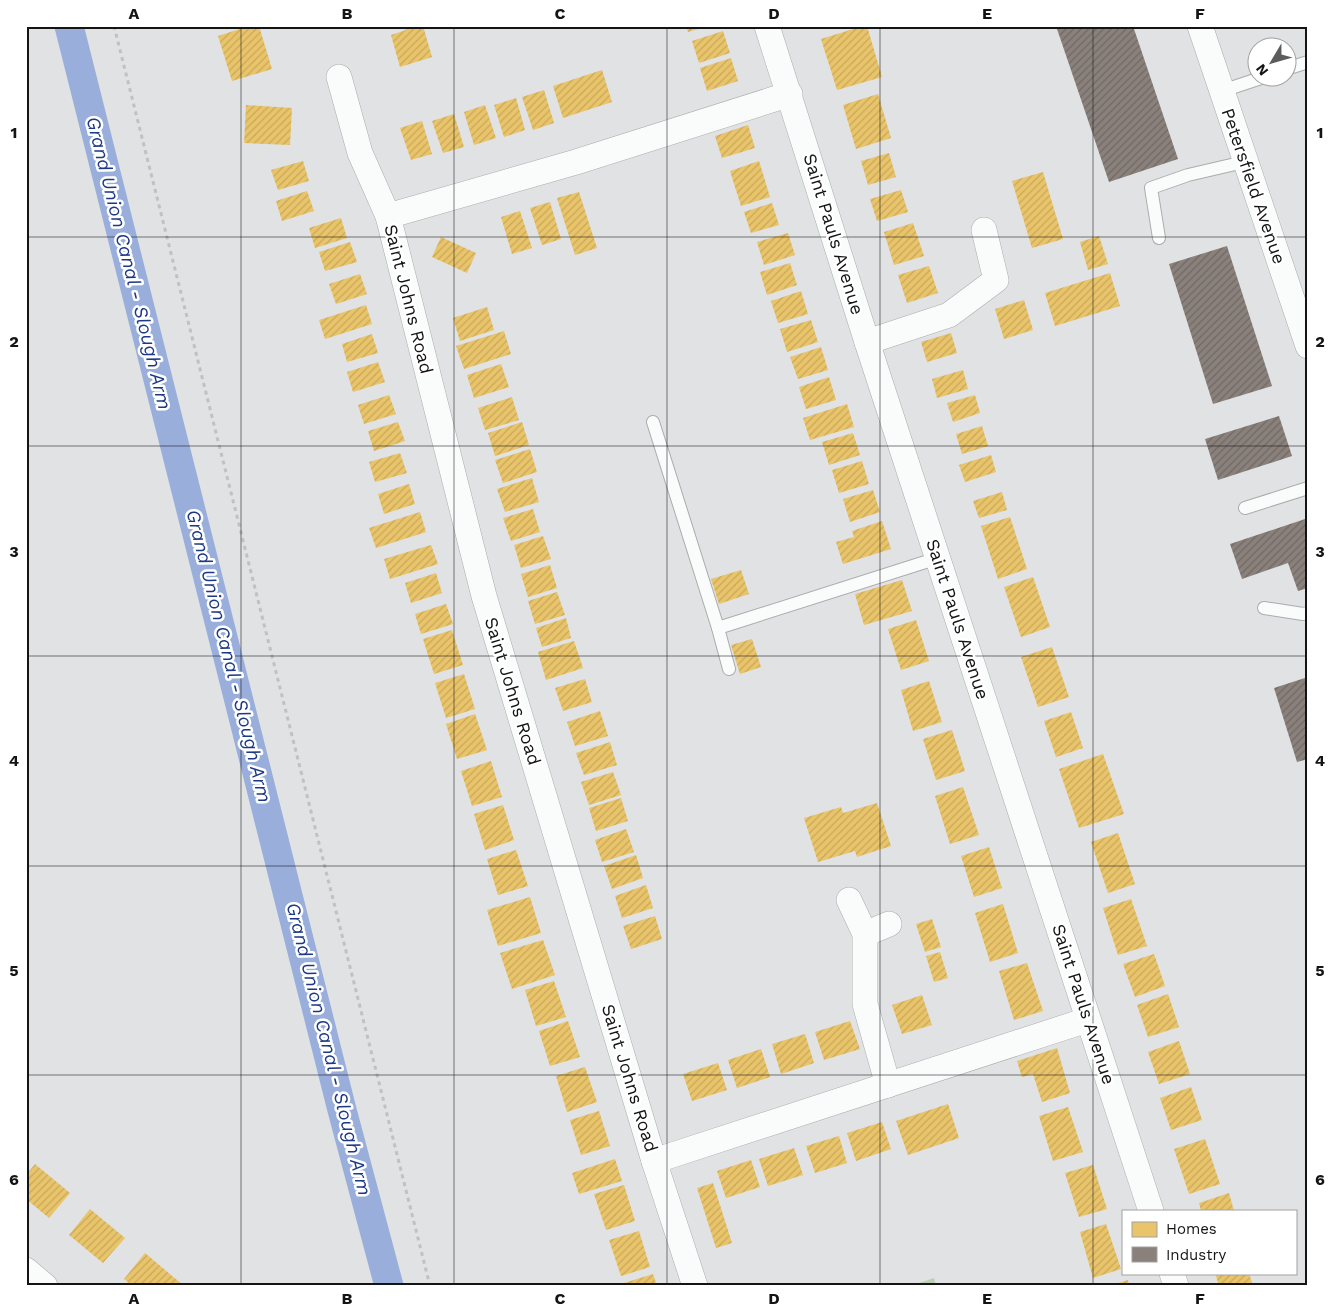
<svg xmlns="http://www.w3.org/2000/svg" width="1334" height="1312" font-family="'Work Sans',sans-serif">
  <defs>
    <pattern id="park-crowns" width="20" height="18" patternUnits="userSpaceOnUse" patternTransform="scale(1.25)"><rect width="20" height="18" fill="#bdcfb3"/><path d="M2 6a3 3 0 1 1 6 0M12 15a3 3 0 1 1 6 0" fill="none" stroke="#a2b199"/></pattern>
    <pattern id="homes-hatch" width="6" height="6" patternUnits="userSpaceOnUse" patternTransform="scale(1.25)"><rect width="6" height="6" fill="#e9c46a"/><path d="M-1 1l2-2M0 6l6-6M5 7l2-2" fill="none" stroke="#c7a85b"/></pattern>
    <pattern id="industry-hatch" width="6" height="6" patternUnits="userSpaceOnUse" patternTransform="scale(1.25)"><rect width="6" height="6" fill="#8a817c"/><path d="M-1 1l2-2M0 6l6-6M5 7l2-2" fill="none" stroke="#706864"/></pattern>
  </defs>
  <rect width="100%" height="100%" fill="#e1e2e3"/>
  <path fill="url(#park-crowns)" d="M934,1278L936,1286H910Z"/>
  <g fill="url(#homes-hatch)">
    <path d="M249,26H259L272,69L232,81L218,36Z"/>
    <path d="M405,26H423L432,57L400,67L391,35L406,30Z"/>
    <path d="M686,26H705V27L688,32Z"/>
    <path d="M863,26H867L882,77L837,90L821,39Z"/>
    <path d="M723,31L730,53L699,63L692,41Z"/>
    <path d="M731,58L738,81L707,91L700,68Z"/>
    <path d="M602,70L612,102L563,118L553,86Z"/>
    <path d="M544,90L554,123L533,130L522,97Z"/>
    <path d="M878,94L891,138L856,149L843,105Z"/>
    <path d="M516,98L525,130L504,137L494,105Z"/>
    <path d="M246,105L292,108L290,145L244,143Z"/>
    <path d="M485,105L496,138L474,145L464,112Z"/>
    <path d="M454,114L464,147L443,153L432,121Z"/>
    <path d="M422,121L432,154L411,160L400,128Z"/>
    <path d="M748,125L755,148L722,158L715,136Z"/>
    <path d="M889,153L896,177L868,185L861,161Z"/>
    <path d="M303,161L309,181L278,190L271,170Z"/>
    <path d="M759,161L770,197L741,206L730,171Z"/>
    <path d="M1043,172L1063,239L1032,248L1012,181Z"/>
    <path d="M901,190L908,212L877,221L870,199Z"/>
    <path d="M307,191L314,211L282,221L276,201Z"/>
    <path d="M579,192L597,248L575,255L557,198Z"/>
    <path d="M550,202L561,239L542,245L530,208Z"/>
    <path d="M772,203L779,225L751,233L744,212Z"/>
    <path d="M520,211L532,248L512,254L501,217Z"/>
    <path d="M341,218L347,238L315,248L309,228Z"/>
    <path d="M913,223L924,256L894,265L884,232Z"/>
    <path d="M788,233L795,255L764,265L757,242Z"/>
    <path d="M1099,236L1108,264L1088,270L1080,242Z"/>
    <path d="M441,237L476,253L467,273L432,257Z"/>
    <path d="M350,242L357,262L325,271L319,252Z"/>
    <path d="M790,263L797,285L767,295L760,272Z"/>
    <path d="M929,266L938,293L907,303L898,275Z"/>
    <path d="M1110,273L1120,306L1055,326L1045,293Z"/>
    <path d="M360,274L367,294L336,304L329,284Z"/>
    <path d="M801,291L808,314L778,323L771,301Z"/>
    <path d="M1024,300L1033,330L1004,339L995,309Z"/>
    <path d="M366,305L372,324L325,339L319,320Z"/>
    <path d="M487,307L494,330L460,341L453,318Z"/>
    <path d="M811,320L818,342L787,352L780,329Z"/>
    <path d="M504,331L511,354L464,369L456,346Z"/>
    <path d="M951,333L957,353L927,362L921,342Z"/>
    <path d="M372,334L378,353L347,362L342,344Z"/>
    <path d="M821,347L828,370L798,379L790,357Z"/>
    <path d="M378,362L385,382L353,392L347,372Z"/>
    <path d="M501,364L509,387L474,398L467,375Z"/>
    <path d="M963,370L968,389L937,398L932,379Z"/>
    <path d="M829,377L836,400L806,409L799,387Z"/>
    <path d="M389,395L396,414L364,424L358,405Z"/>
    <path d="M975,395L980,413L953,422L947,403Z"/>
    <path d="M512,397L519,420L485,430L478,408Z"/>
    <path d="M847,404L854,427L810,440L803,418Z"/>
    <path d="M398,422L405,441L374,451L368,431Z"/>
    <path d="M522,422L529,445L495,456L488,433Z"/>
    <path d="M982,426L988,446L962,454L956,434Z"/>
    <path d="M853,433L860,455L829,465L822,442Z"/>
    <path d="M530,449L537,472L503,483L495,460Z"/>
    <path d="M400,453L407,473L375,482L369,462Z"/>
    <path d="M991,455L996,472L965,482L959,465Z"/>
    <path d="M862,461L869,484L839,493L832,470Z"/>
    <path d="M532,478L539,502L505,512L497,489Z"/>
    <path d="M409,484L415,504L384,514L378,494Z"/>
    <path d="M873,490L880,512L850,522L843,499Z"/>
    <path d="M1002,492L1007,510L979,518L973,501Z"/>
    <path d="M533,509L540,532L511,541L503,518Z"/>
    <path d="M420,512L426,532L376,548L369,528Z"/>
    <path d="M1010,517L1027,569L998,579L981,526Z"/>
    <path d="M882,521L891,549L843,564L836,542L854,537L852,531Z"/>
    <path d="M543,536L551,559L521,568L514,545Z"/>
    <path d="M431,545L438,564L390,579L384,559Z"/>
    <path d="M550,565L557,588L528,597L521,574Z"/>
    <path d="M741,570L749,594L719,604L711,579Z"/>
    <path d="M436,573L442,593L411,603L405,583Z"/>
    <path d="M1033,577L1050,627L1021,637L1004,587Z"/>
    <path d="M902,580L912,611L864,625L855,594Z"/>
    <path d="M557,592L565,615L535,624L528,601Z"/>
    <path d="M446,604L453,624L421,634L415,614Z"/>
    <path d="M566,618L571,638L542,647L536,628Z"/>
    <path d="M916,620L929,661L901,670L888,629Z"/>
    <path d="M452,630L463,665L434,674L423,639Z"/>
    <path d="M752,639L761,667L740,674L731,645Z"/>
    <path d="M574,641L583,668L546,680L538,652Z"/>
    <path d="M1052,647L1069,697L1038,707L1021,657Z"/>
    <path d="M464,674L475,709L446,718L435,683Z"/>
    <path d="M585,679L592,702L563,711L555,688Z"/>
    <path d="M929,681L942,722L913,731L901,690Z"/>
    <path d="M600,711L608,736L575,746L567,722Z"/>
    <path d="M1071,712L1083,748L1056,757L1044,721Z"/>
    <path d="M475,714L487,750L457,759L446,724Z"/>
    <path d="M952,730L965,771L936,780L923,739Z"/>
    <path d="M610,742L617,765L584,775L576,753Z"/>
    <path d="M1103,754L1124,814L1079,828L1059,769Z"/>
    <path d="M491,761L502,797L472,806L461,771Z"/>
    <path d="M613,772L621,795L589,805L581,782Z"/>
    <path d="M963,787L979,835L950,844L935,796Z"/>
    <path d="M621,798L628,821L596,831L589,808Z"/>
    <path d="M877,803L891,846L857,857L855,851L818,862L804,818L841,807L843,813Z"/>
    <path d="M503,805L514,840L485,850L474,814Z"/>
    <path d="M626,829L634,852L602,862L595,840Z"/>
    <path d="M1118,833L1135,884L1108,893L1091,842Z"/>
    <path d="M989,847L1002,888L974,897L961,856Z"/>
    <path d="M516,850L528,886L498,895L487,859Z"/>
    <path d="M636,855L643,878L612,889L604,866Z"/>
    <path d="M646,885L653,908L622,918L615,896Z"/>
    <path d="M530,897L541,933L498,946L487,910Z"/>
    <path d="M1131,899L1147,946L1118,955L1103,908Z"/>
    <path d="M1003,904L1018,953L990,962L975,913Z"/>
    <path d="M655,916L662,939L631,949L623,926Z"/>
    <path d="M932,919L941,947L925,952L916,924Z"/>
    <path d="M543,940L555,975L512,989L500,953Z"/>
    <path d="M940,952L948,978L934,982L926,956Z"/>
    <path d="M1154,954L1165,986L1135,997L1123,964Z"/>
    <path d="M1027,963L1043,1011L1014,1020L999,971Z"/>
    <path d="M554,981L566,1017L536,1026L525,990Z"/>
    <path d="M1168,994L1179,1027L1148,1037L1137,1005Z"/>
    <path d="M922,995L932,1025L902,1034L892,1005Z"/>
    <path d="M568,1021L580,1057L550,1066L539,1031Z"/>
    <path d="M850,1021L860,1049L824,1060L815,1032Z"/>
    <path d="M805,1034L814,1063L781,1074L772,1044Z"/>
    <path d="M1179,1041L1190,1074L1159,1084L1148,1052Z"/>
    <path d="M1057,1048L1070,1093L1042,1102L1033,1074L1022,1077L1017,1061Z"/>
    <path d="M761,1049L770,1077L737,1088L728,1060Z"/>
    <path d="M718,1063L727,1090L692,1101L683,1074Z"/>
    <path d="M585,1067L597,1102L567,1112L556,1076Z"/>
    <path d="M1191,1087L1202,1120L1171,1130L1160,1098Z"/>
    <path d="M948,1104L959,1138L908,1155L896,1121Z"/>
    <path d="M1068,1107L1083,1152L1053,1161L1039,1116Z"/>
    <path d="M599,1111L610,1146L581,1155L570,1120Z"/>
    <path d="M882,1122L891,1149L856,1161L847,1133Z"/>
    <path d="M839,1136L847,1163L815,1173L806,1146Z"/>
    <path d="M1205,1139L1220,1184L1189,1194L1174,1149Z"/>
    <path d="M794,1148L803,1175L768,1186L759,1159Z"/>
    <path d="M615,1159L622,1181L579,1194L572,1173Z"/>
    <path d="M751,1160L760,1187L726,1198L717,1171Z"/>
    <path d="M35,1164L70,1193L49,1218L26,1199V1175Z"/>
    <path d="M1093,1165L1107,1209L1079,1217L1065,1173Z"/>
    <path d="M713,1183L732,1243L716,1248L697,1188Z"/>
    <path d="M624,1185L635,1221L606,1230L594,1194Z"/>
    <path d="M1229,1193L1234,1211H1201L1199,1203Z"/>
    <path d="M90,1209L125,1238L103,1263L69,1235Z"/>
    <path d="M1106,1224L1121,1269L1093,1278L1080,1232Z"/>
    <path d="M639,1231L650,1267L621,1276L609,1240Z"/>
    <path d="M145,1253L184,1286H132L124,1279Z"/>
    <path d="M1215,1273H1249L1253,1286H1219Z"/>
    <path d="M653,1274L657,1286H625L624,1283Z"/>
    <path d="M1128,1280L1129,1286H1112V1285Z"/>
  </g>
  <g fill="url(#industry-hatch)">
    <path d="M1056,26H1133L1178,159L1109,182Z"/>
    <path d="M1227,246L1272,386L1213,404L1169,264Z"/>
    <path d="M1279,416L1292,456L1218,480L1205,439Z"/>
    <path d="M1308,518V588L1298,591L1288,563L1242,579L1230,544Z"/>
    <path d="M1308,677V759L1297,762L1274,688Z"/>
  </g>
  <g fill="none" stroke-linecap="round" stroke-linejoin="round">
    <path stroke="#99aedb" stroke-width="29" d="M69,26L342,1110L389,1286"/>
    <g stroke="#abacad" stroke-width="14">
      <g id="service">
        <path d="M1286,69L1308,62"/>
        <path d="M1222,91L1261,78"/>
        <path d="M1159,238L1151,188L1188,175L1244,162"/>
        <path d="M653,422L718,628L729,669"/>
        <path d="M1245,508L1308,488"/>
        <path d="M1264,608L1303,614L1308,613"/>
        <path d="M718,628L938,558"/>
      </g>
    </g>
    <g stroke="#abacad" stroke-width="26">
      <g id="minor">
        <path d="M767,26L867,342L1151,1211"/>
        <path d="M1200,26L1308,346"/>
        <path d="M339,77L360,153L388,216L484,596L654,1161L695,1286"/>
        <path d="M388,216L576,162L790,94"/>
        <path d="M867,342L949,315L996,280L984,230"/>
        <path d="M849,900L865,934V1004L888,1085"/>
        <path d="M865,934L889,924"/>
        <path d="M654,1161L1087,1020"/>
        <path d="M26,1270L45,1286"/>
        <path d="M1172,1273L1176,1286"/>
      </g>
    </g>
    <path stroke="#c1c1c1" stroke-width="3" stroke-dasharray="4 4" stroke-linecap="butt" d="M114,26L430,1286"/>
    <use href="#service" stroke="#fafbfb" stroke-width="12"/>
    <use href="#minor" stroke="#fafbfb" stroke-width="25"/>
  </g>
  <path fill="none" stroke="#141415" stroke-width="1" stroke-opacity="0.55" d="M241,26V1286M454,26V1286M667,26V1286M880,26V1286M1093,26V1286M26,237H1308M26,446H1308M26,656H1308M26,866H1308M26,1075H1308"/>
  <g text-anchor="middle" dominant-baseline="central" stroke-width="5" stroke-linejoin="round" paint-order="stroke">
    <g font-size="18" fill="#141415" stroke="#fff">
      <text transform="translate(1254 186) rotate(71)">Petersfield Avenue</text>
      <text transform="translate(834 234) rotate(73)">Saint Pauls Avenue</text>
      <text transform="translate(409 299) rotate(76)">Saint Johns Road</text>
      <text transform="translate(958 619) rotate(72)">Saint Pauls Avenue</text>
      <text transform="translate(513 691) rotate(73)">Saint Johns Road</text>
      <text transform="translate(1084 1004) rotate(72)">Saint Pauls Avenue</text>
      <text transform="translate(630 1078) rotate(73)">Saint Johns Road</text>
    </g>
    <g font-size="19" font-style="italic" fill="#1d3985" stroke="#fff">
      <text transform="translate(129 263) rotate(76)">Grand Union Canal - Slough Arm</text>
      <text transform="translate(229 656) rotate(76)">Grand Union Canal - Slough Arm</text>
      <text transform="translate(329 1049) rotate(76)">Grand Union Canal - Slough Arm</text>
    </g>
  </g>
  <rect width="1334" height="1312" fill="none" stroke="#ffffff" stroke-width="55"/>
  <rect x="1122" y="1210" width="175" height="65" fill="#ffffff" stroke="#a1a1a1"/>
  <rect x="1132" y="1222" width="25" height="15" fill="#e9c46a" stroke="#a1a1a1"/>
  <text x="1166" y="1234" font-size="15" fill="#141415">Homes</text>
  <rect x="1132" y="1247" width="25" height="15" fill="#8a817c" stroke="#a1a1a1"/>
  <text x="1166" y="1260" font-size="15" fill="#141415">Industry</text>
  <g transform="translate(1272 62) rotate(232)"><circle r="24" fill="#ffffff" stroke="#a1a1a1"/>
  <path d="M0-4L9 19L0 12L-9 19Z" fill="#5c5c5d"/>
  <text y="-8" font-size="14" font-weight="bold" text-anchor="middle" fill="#141415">N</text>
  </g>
  <rect x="28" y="28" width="1278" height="1256" fill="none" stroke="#141415" stroke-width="2"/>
  <g font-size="16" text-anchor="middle" font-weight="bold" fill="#141415">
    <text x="134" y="19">A</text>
    <text x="347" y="19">B</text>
    <text x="560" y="19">C</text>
    <text x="774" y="19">D</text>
    <text x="987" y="19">E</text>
    <text x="1200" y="19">F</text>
    <text x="14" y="138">1</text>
    <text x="1320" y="138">1</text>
    <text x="14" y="347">2</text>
    <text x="1320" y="347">2</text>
    <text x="14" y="557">3</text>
    <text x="1320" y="557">3</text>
    <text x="14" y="766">4</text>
    <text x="1320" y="766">4</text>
    <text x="14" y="976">5</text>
    <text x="1320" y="976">5</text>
    <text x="14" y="1185">6</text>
    <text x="1320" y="1185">6</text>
    <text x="134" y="1304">A</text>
    <text x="347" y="1304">B</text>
    <text x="560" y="1304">C</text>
    <text x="774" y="1304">D</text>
    <text x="987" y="1304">E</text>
    <text x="1200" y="1304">F</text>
  </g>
</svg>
